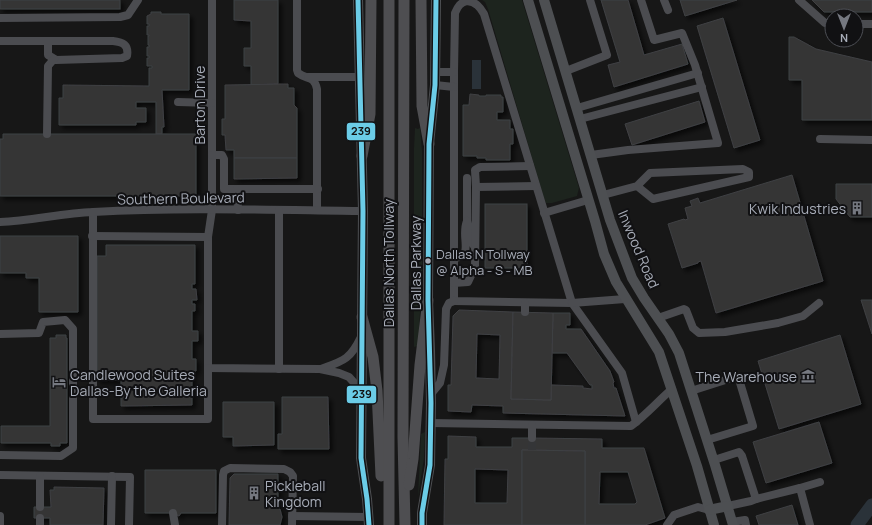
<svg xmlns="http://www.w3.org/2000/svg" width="872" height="525" font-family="Manrope,sans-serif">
  <defs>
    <filter id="shadow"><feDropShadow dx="3.5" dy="3.5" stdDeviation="2" flood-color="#0009"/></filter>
  </defs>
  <rect width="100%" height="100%" fill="#171717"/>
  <g fill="#1d241e">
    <path d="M482,0H522L579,188L577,196L552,203H546L544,198L488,9L485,2Z"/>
    <path d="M415,128L418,129L420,128L422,151V278L418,346L414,347V148Z"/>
    <path d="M425,432L424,458L418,497L421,434Z"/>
  </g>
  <rect fill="#2a3239" x="472" y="60" width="9" height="29"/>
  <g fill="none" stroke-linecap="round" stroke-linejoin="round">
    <path stroke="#2a3239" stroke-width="13" d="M857,525L872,505"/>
  </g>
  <g fill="#353536" stroke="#3f4043" fill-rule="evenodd" filter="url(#shadow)">
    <rect x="0" y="0" width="120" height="9"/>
    <path d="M234,0H278V84L251,85V66H244V48H251V21L234,20Z"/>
    <path d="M601,0H628L644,55L682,44L688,64L614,87L608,65L620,62Z"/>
    <path d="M680,0H737L685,16Z"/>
    <path d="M812,0H872V12H824Z"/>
    <path d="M151,12H161V14H189V90H162L164,127H162V134H156V102H136V108H146V122H136V125H59V98H63V85L149,86V68H152V66H147V58H149V56H147V47H149V45H148V36H149V35H147V26H149V24H147V16L151,14Z"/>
    <path d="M723,18L760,140L734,148L697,26Z"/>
    <path d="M789,37H794L816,49L872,62V120H802V80H789Z"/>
    <path d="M288,84V88H294V105L297,108V158H234V150H226L225,135H222V119H225V85Z"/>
    <path d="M470,94L479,95V96H486V95H501V97H503V112H497V120H510V129H513V144H510V160H486V158H477V156H463V105H469Z"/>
    <path d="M699,101L705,122L632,145L625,124Z"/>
    <path d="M3,134H196V196H0V139H3Z"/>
    <path d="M234,158H297V178L234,179Z"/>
    <path d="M792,175L823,281L716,313L701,261L698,262V263L682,268L668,224L684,219L685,220L688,219L685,208L692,206L690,201L698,198L700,203Z"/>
    <path d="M836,184H872V217H850L836,199Z"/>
    <rect x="485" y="204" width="42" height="64"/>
    <path d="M0,236H78V312H39V278H26V273H0Z"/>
    <path d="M106,245H195V284H192V289H196L197,300H192V304H195V311H192V331H198V341H192V359H196V371H192V405L121,406V380H97V256H106Z"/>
    <path d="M861,300H872V334Z"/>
    <path d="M459,310L513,312L511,399L551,400V385L583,386V388L592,389V385H590L567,353H552L553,313H570V325H566V329H581L610,371L614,382L613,383L614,388H616L625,416L503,413V406L472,405L471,412L448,411V385H451L453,316ZM477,334L500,335L499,379L476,378Z"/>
    <path d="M513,312L553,313L551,400L511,399Z"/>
    <path d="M56,335H66V338H67V443H60V446H51V443H1V426H50V338H56Z"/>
    <path d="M840,335L861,404L779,429L758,361Z"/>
    <path d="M282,397H328L329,449H278V434H282Z"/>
    <path d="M223,402H274V445L233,446V437H223Z"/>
    <path d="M819,422L832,463L766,483L753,442Z"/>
    <path d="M448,436L476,437V447H512V438H532L602,439V448H644L665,518L645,525H585V451L522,450V525H444L445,459H448ZM475,469L508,470L507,503H475ZM600,472H628L637,502L635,504H599Z"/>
    <path d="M522,450L585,451V525H522Z"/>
    <path d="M145,470H216V513H181L179,516L173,513H145Z"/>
    <path d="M234,474H278V508L280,509L282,517L280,525H229L230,478Z"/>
    <path d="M54,487L104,488L103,525H50V518H34V507H51L50,490H54Z"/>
    <path d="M792,505L798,525H759L756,516Z"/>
  </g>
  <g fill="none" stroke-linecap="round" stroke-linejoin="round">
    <path stroke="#343537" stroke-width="8" stroke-dasharray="8 4" stroke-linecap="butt" d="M532,450V438"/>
    <g stroke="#4b4c50" stroke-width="8">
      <path d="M212,0V210L208,237V368L320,369L339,373L349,377L357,386L360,397"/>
      <path d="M297,0V70L298,73C307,80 314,75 317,89V210"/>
      <path d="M664,0L668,10"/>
      <path d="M799,0L825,23H832"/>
      <path d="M467,1C476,2 480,7 484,14L572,303L454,301V72L455,13C458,6 460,3 467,1Z"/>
      <path d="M0,18L120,17L128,15L138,0"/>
      <path d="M856,24H872"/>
      <path d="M0,41H113C123,42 129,45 127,56L122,58L56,60L48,55V41"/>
      <path d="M566,71L607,55L590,0"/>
      <path d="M435,72H454"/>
      <path d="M308,77H359"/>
      <path d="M435,85L454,87"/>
      <path d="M178,102L212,103"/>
      <path d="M577,108L698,73"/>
      <path d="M580,119L702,87"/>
      <path d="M47,134L48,66L54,59"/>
      <path d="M820,139L872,140"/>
      <path d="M212,155H222L224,159V189H237"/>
      <path d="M591,155L628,150L718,143L695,65L682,33L654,40L641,0"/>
      <path d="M467,178V221"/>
      <path d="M476,187L475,170L480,167L530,166"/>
      <path d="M603,195L637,186L650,173L743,169L749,172V177L653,199L637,186"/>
      <path d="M238,210L237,189H318"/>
      <path d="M93,212V419H208V368"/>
      <path d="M544,213L588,200"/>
      <path d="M0,222C31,221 62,213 93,212C183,207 274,210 363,211"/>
      <path d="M92,236L208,237"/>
      <path d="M454,258C475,257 460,237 467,221L469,227V236L474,246"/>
      <path d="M454,283L468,282L475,267L476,187L536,186"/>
      <path d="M572,303L622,373L636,422"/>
      <path d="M572,303L625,299"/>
      <path d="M525,312V303"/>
      <path d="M658,318L684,309L686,310L693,328L699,333L725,332L778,323L803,316L819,303"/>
      <path d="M0,334L39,333L43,322L65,320L73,329V448L61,456L0,455"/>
      <path d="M279,369V210"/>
      <path d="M321,369C343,361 350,360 361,337"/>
      <path d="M691,391L738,376L753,426L707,440"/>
      <path d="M431,394L440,383L444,365L446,309L449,303L454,301"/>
      <path d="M430,423L631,426C646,415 658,401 672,389"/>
      <path d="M532,438V425"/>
      <path d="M714,460L739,452L742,456L756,499L751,501L728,506"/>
      <path d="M0,475L130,477L129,525"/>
      <path d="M40,476V507"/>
      <path d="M800,488L820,482"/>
      <path d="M756,499L800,488L810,525"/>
      <path d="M173,513L175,525"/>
      <path d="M0,516V525"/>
      <path d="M292,516L369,517"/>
      <path d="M732,522L745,520L746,525"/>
      <path d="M40,525V518"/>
      <path d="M111,525L112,476"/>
      <path d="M222,525L223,475L224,471L230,468L284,469L290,472L293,476L292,525"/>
      <path d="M667,525L674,515L698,507L709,510"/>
    </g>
    <g stroke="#4d4f52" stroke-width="10">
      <path d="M358,0L363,211L361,458L367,499L369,525"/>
      <path d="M528,0L595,221L604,254L616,282L659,352L697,466L714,525"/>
      <path d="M544,0L610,220L632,278L644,298L669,334L679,353L715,465L733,525"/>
      <path d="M709,510L728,506"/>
      <path d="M422,525V513L430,465L431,403L430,350L428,300L429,144L435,85L436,0"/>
    </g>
    <g stroke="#4e4e51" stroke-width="11">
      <path d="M404,0L403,437L405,525"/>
      <path d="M421,0L422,106L429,144"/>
      <path d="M362,156L370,114L371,0"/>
      <path d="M362,317L373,357L377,391L381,476"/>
      <path d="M409,485L413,459L420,365L428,300"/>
      <path d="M389,525V0"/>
    </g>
    <g stroke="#111113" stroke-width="8">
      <g id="bus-1">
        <path d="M358,0L363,211L361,458L367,499L369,525"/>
        <path d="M422,525V513L430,465L431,403L428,300L429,144L435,85L436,0"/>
      </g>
    </g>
    <use href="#bus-1" stroke="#6bcce7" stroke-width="5"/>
  </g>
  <defs>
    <g id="building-bare" transform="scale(1.08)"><path d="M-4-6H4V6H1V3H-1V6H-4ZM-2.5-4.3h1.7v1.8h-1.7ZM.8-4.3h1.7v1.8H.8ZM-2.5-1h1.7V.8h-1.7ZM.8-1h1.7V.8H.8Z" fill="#757880" stroke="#111113" stroke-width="2.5" paint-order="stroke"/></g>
    <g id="museum-bare" transform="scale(1.08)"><path d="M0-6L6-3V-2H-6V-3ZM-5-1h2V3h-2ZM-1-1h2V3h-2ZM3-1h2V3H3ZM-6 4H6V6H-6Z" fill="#757880" stroke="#111113" stroke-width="2.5" paint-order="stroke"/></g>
    <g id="hotel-bare" transform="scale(1.08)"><path d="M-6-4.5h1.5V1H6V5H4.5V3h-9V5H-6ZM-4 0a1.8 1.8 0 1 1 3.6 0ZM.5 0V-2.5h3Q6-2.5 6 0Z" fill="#757880" stroke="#111113" stroke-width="2.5" paint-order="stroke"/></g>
  </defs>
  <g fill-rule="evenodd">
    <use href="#building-bare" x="857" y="208"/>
    <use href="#museum-bare" x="808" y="376"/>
    <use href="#hotel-bare" x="59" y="382"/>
    <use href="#building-bare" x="254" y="493"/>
  </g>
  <circle fill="#a8adb8" stroke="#111113" stroke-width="1.5" cx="428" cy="261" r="3.5"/>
  <g text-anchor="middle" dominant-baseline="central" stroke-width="4" stroke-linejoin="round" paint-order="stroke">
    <g font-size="13" fill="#a8adb8" stroke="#111113" text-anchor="start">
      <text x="436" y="254">Dallas N Tollway<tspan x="436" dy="16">@ Alpha - S - MB</tspan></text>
    </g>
    <g font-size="14" fill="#a8adb8" stroke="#111113">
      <text transform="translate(199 105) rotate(-90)">Barton Drive</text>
      <text transform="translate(181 198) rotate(-1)">Southern Boulevard</text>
      <text transform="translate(639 249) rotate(67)">Inwood Road</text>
      <text transform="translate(388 263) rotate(-90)">Dallas North Tollway</text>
      <text transform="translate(415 263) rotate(-90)">Dallas Parkway</text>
    </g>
    <g font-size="14" fill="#a8adb8" stroke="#111113" text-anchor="end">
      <text x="846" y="208">Kwik Industries</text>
      <text x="70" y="374" text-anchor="start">Candlewood Suites<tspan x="70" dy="16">Dallas-By the Galleria</tspan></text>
      <text x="797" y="376">The Warehouse</text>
      <text x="265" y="485" text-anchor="start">Pickleball<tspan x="265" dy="16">Kingdom</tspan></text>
    </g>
  </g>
  <g stroke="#111113" stroke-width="1.5">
    <rect x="346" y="122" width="30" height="19" rx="4" fill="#6bcce7"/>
    <rect x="346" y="385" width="31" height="19" rx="4" fill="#6bcce7"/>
  </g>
  <g font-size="11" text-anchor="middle" font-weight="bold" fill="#111">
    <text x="361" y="135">239</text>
    <text x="362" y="398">239</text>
  </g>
  <g transform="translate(844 28) rotate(180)"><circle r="19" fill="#111113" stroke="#4d4f55"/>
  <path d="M0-3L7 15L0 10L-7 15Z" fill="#757880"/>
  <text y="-6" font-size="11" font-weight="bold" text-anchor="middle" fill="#a8adb8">N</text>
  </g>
</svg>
